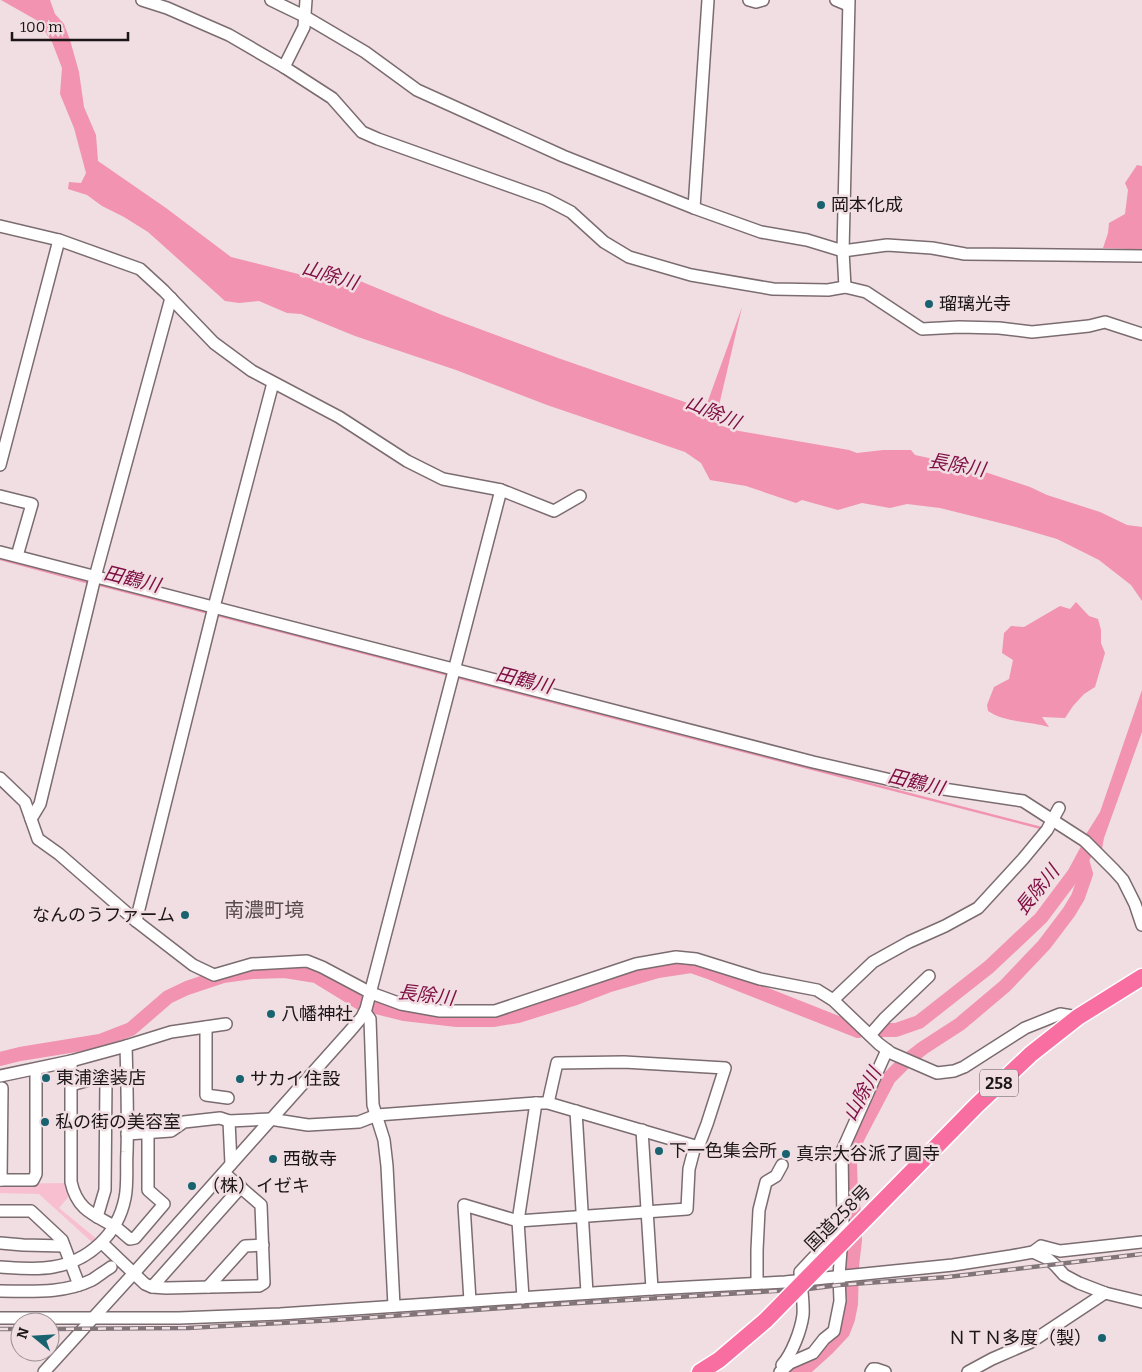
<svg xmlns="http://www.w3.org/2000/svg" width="1142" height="1372" font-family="Bitter,'Noto Sans JP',serif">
  <rect width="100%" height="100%" fill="#f0dee3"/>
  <path fill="#f7bfcf" d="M67,1183L70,1195L59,1208L98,1240L94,1244L39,1194L0,1193V1184Z"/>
  <g fill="#f193b1">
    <path d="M1,0H50L55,14L64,24L70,40L79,72L84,107L96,135L98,161L166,208L231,257L314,278H344L360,281L442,315L558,358L705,409L742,307L717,414L722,426L739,431L849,450L857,453L883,450H911L915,455L970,467L1030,487L1047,495L1100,512L1127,525L1142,527V601L1131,585L1099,560L1057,539L1016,527L940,508L907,504L890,508L862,503L838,510L802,500L796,503L746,486L710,480L701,463L685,452L547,405L456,370L355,336L301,314L287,313L259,301L239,303L225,301L148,232L124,217L102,206L87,195L68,189L69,182L81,183L86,173L74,128L60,94L62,68L52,42L38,21Z"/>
    <path d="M1137,165L1142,166V251L1128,249L1103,248L1108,233L1109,223L1125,214L1128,190L1125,183Z"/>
    <path d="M1076,602L1089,616L1098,619L1101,630V643L1105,653L1095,687L1084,694L1073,706L1065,718L1042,717L1049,727C1029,721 1006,723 988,711L987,705L994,687L1009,679L1013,660L1002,653L1004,633L1011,626L1024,627L1060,606L1070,609Z"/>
    <path d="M1142,690V732L1104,838L1102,849L1085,836L1100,812Z"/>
  </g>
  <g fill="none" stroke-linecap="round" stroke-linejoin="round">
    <g stroke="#f193b1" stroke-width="2.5">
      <path d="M0,559L90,583"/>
      <path d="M96,584L209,613"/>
      <path d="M217,615L449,675"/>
      <path d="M456,677L1041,828"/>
    </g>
    <g stroke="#f193b1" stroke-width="14">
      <path d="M880,1030H896L919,1022L989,967L1041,918L1074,874L1095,835"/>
      <path d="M0,1059L20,1054L100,1041L131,1029L168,997L187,988L223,976L252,972L285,971L316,976L360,1003L404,1014L457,1020H493L518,1016L576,998L610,985L658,971L691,966L711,973L858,1031"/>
      <path d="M796,1372L808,1366L828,1348L843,1332L848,1319L851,1304L852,1266L855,1240V1218L851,1192L850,1165L851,1152L859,1135L889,1078L905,1062L923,1048L960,1024L1005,986L1044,945L1069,912L1078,897L1086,874L1082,860"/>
    </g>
    <g stroke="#7b6c70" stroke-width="14">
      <g id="minor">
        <path d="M142,0L167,8L229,35L284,67L332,98L362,132L378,139L546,199L571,212L604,242L629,257L691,275L773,289L828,290L845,287L866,292L922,329L959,327L999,328L1032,332L1089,326L1105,322L1142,334"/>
        <path d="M271,0L304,16L365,52L417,90L563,156L694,208L761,232L807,240L843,251L887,245L932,248L965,254L1142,256"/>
        <path d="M749,0L756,2L763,0"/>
        <path d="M836,0L848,5"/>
        <path d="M284,67L304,27L306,0"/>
        <path d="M694,208L708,0"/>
        <path d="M0,226L59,240L140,269L164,291L214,343L252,371L339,417L407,461L443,479L501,490L554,511L580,496"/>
        <path d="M845,287L843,251L849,0"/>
        <path d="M0,465L59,240"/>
        <path d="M0,496L32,504L17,556"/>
        <path d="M0,552L813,762L904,783L1023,801L1085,841L1114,870L1123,880L1135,904L1142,925"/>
        <path d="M0,778L25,802L38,839L59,854L136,921L193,965L214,975L252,964L307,961L322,967L371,993L401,1004L440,1011H495L636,964L676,957L696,959L760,979L817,990L833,1000L879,1044L891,1053L937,1073L954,1071L964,1067L1025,1028L1060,1014L1078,1017"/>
        <path d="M31,819L40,804L95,577L171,298"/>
        <path d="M136,921L214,607L273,383"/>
        <path d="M833,1000L873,962L909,942L945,926L978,908L1023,859L1047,830L1059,808"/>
        <path d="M365,1012L370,1019L373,1105L384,1140L387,1166L394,1306"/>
        <path d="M206,1027V1095L228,1098"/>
        <path d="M870,1035L885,1018L929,976"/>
        <path d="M71,1061V1182C77,1209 92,1214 114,1226C120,1230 125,1235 130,1239L135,1238L164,1204L148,1190V1133"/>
        <path d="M0,1076L71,1061L126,1046L171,1032L226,1024"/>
        <path d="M71,1085L100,1077L106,1080L105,1190L97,1217"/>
        <path d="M576,1111L587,1293"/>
        <path d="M229,1121L231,1164"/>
        <path d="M642,1130L652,1289"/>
        <path d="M127,1134L171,1131L184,1122L220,1118L229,1121L270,1119L308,1125L359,1122L377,1115L536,1103H548L695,1146L699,1145L707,1124L725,1068L624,1062L557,1063L548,1103"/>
        <path d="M0,1180H33L36,1174V1069"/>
        <path d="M1,1180L2,1088"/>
        <path d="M0,1211H31L62,1240L79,1285"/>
        <path d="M0,1243L23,1245L64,1246"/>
        <path d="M102,1243L145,1284L152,1287L166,1288L259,1286L264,1283L261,1205L224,1173"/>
        <path d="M1033,1252L1048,1259L1055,1265L1064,1275L1079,1283L1105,1293L1142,1302"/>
        <path d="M0,1267C17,1268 36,1270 53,1267C89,1261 118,1234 125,1198C128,1184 126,1167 127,1152C128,1117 127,1081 126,1046"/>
        <path d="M757,1283V1250L759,1210L766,1182L776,1176L782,1165"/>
        <path d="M152,1287L241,1187"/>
        <path d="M208,1287L245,1246L263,1245"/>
        <path d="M0,1291C31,1291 63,1294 92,1280C98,1276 105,1271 111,1267"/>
        <path d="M523,1298L518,1221L536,1103"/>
        <path d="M470,1301L464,1205L518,1221L687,1209L689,1169L695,1146"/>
        <path d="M0,1318H179L280,1314L652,1289L785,1282L953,1265L1011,1256L1033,1252L1041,1246L1060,1251L1142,1242"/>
        <path d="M782,1365C792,1354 801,1330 803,1315C804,1302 801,1286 800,1272L843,1226"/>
        <path d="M44,1372L134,1273L350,1031L362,1017L366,1009L501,490"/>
        <path d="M780,1372L790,1363L813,1353L824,1339L834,1331L840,1301L839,1276L843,1223L842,1151L887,1050"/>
        <path d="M871,1372L873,1369H876L885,1372"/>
        <path d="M968,1372L992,1359L1031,1342L1105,1293"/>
      </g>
    </g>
    <g stroke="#fff" stroke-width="19">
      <g id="highway">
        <path d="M874,1210L976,1106L1031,1054L1078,1017L1142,977"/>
        <path d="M700,1372L719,1360L766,1320"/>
      </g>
    </g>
    <use href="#minor" stroke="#fff" stroke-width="11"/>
    <use href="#highway" stroke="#f86ea1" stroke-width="16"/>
    <g stroke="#817579" stroke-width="4.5">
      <g id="rail">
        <path d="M0,1329H20"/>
        <path d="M50,1329L188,1328L335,1320L529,1306L808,1289L839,1285L948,1277L1142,1254"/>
      </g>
    </g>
    <use href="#rail" stroke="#f0dee3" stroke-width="2.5" stroke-dasharray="8" stroke-linecap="butt"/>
    <g stroke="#fff" stroke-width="19" stroke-linecap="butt">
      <path id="highway-bridge" d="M766,1320L874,1210"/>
    </g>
    <use href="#highway-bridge" stroke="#f86ea1" stroke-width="16"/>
  </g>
  <g fill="#18636f" stroke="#f0dee3" stroke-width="2">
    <circle cx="821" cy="205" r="5"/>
    <circle cx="929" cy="304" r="5"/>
    <circle cx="185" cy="915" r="5"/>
    <circle cx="271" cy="1014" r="5"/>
    <circle cx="46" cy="1078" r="5"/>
    <circle cx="240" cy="1079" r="5"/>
    <circle cx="45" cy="1122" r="5"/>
    <circle cx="659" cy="1151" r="5"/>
    <circle cx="786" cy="1154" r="5"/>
    <circle cx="273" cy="1159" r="5"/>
    <circle cx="192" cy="1186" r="5"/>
    <circle cx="1102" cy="1338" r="5"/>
  </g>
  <g text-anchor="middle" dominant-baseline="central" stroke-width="5" stroke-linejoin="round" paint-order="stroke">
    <rect fill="#f0dee3" stroke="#5c5255" stroke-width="1" x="980" y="1069.5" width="38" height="27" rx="4"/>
    <g font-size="16" font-weight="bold" fill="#1c1618">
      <text x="999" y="1083">258</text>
    </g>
    <g font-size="18" fill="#1c1618" stroke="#f0dee3" text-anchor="start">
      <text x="831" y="205">岡本化成</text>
      <text x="939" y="304">瑠璃光寺</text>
      <text x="175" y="915" text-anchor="end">なんのうファーム</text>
      <text x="281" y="1014">八幡神社</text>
      <text x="56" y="1078">東浦塗装店</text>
      <text x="250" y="1079">サカイ住設</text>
      <text x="55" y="1122">私の街の美容室</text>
      <text x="669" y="1151">下一色集会所</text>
      <text x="796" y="1154">真宗大谷派了圓寺</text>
      <text x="283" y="1159">西敬寺</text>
      <text x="202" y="1186">（株）イゼキ</text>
      <text x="1092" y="1338" text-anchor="end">ＮＴＮ多度（製）</text>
    </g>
    <g font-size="18" fill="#1c1618" stroke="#f0dee3">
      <text transform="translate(838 1218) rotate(-45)">国道258号</text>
    </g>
    <g font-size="19" font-style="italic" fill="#801044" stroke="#f0dee3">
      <text transform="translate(330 275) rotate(17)">山除川</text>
      <text transform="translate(713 412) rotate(23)">山除川</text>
      <text transform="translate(957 465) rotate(10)">長除川</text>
      <text transform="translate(132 579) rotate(14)">田鶴川</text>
      <text transform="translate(524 680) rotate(14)">田鶴川</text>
      <text transform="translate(916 782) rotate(14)">田鶴川</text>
      <text transform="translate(1037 890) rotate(-51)">長除川</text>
      <text transform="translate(426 995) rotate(7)">長除川</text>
      <text transform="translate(862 1094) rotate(-61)">山除川</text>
    </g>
    <g font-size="20" fill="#594b4f" stroke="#f0dee3">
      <text x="264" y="910">南濃町境</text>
    </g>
  </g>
  <g transform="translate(35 1337) rotate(288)"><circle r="24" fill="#f0dee3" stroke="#9b8e92"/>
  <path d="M0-4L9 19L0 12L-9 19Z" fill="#18636f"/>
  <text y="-8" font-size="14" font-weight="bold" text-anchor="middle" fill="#1c1618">N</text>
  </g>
  <path d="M12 32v8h116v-8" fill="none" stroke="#1c1618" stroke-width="2.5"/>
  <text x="20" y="32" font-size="15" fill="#1c1618" stroke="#f0dee3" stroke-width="4" paint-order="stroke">100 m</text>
</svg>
